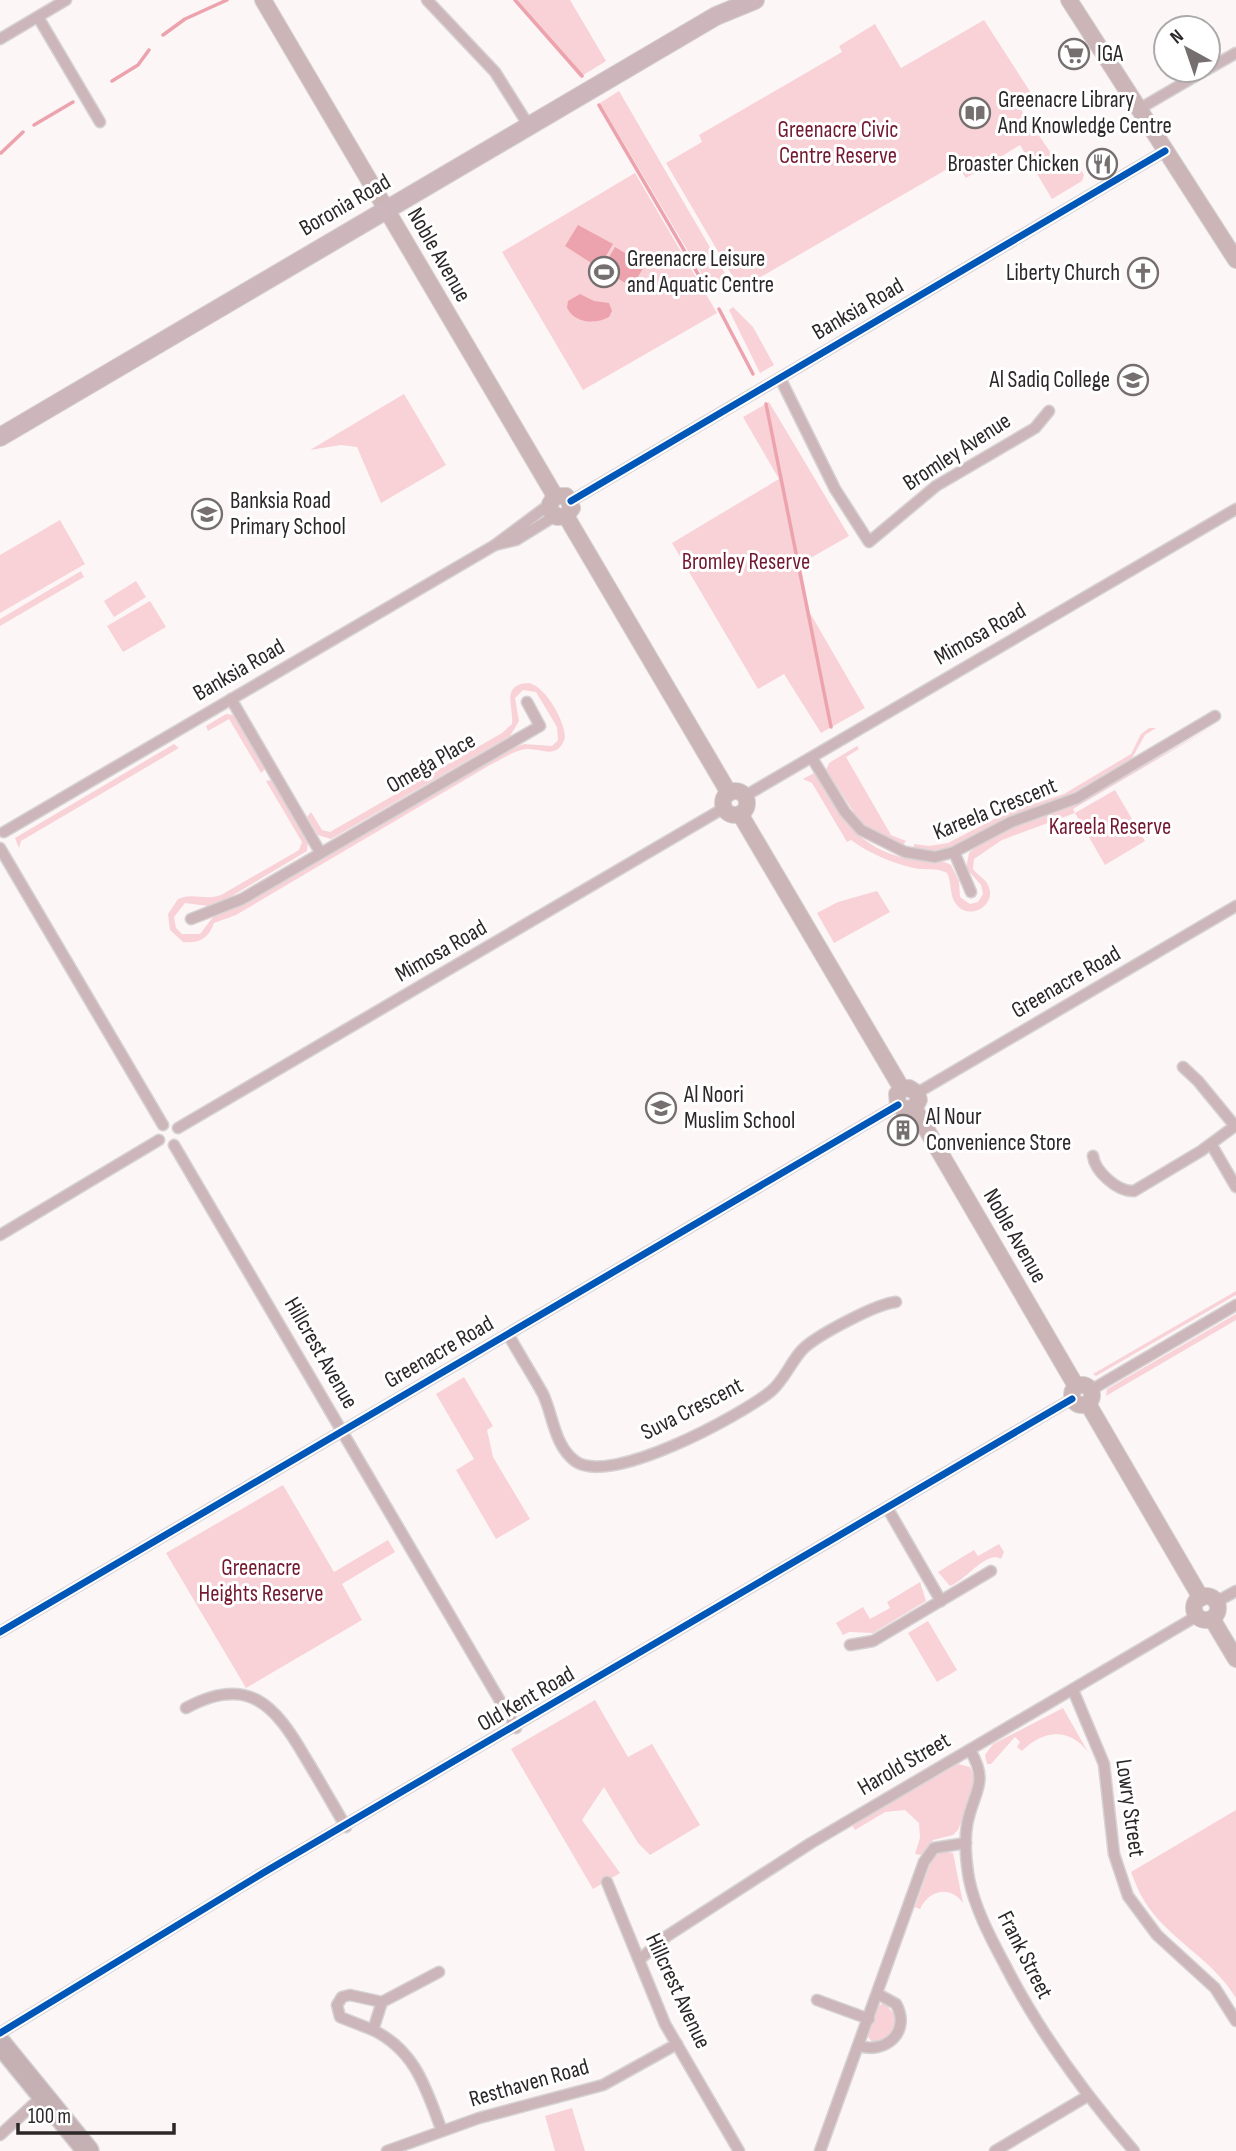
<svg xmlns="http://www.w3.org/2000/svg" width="1236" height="2151" font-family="'Sofia Sans Condensed',sans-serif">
  <rect width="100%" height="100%" fill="#fcf6f7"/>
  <g fill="#f9d2d7">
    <path d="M513,0H570L606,61L580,77Z"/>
    <path d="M984,20L1031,93L1032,98L1019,107L1060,166L1073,157L1084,175L1082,181L1052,199L1020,145L966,178L956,164L740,289L666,163L702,142L699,135L842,52L839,46L875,24L901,68Z"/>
    <path d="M619,91L726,275L725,282L711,290L600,103Z"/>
    <path d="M635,173L717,313L583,390L502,252Z"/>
    <path d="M733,307L753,327L774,365L760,373L729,310Z"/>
    <path d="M404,394L446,465L381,503L357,447L341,445L310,450Z"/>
    <path d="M769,402L849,536L800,564L810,613L865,708L821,733L784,674L758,689L672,543L779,479L743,417Z"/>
    <path d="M60,520L85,564L0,613V555Z"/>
    <path d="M81,571L84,577L0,626V619Z"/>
    <path d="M136,581L146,597L114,617L104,601Z"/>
    <path d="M150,601L166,627L123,652L107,626Z"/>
    <path d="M529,683C546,687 565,721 565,738C556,763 539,745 521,750C511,753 500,760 490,765L236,915L214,923C209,938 199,944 183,942L170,930L168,914L178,899C194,892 205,901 221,895L299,850L302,842L266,781L272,780L308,840L307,851L222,902L208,906L185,903L174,917L176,928L182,934H200L213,917L249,901L508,750L524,744L552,746L558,740L557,727L536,692L523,690L515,698L519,721L510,736L331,839L318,835L307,817L311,812L322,830L330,832L502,733L512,724C514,707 500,684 529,683Z"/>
    <path d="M226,714L234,715L265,769L261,773L229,719L208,731L206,726Z"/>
    <path d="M1216,725L1073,809L1075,813L1115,790L1145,841L1105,865L1075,813L1002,840L974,859L973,869C977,875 985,878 988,885C998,905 969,922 956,904C949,895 952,883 947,873C938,868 930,870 919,869C896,865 870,854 851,840L847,842L812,783L803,779L814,773L816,775C841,817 857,848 909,859C922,861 940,858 951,865L959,881L960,897L970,904L978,902L983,894L981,885L966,868L969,853L976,846L1005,830L1072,806Z"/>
    <path d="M1149,728H1156L1145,735L1132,758L1066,797L1007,817L951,847L932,851L914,849V844L929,846L948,843L1006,813L1064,794L1131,754L1141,734Z"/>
    <path d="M174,744L179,748L21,841L19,848L15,838Z"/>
    <path d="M857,746L859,749L846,757L891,835L906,841L903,845L861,823L826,770L829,763Z"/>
    <path d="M877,891L890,912L834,943L817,913L838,902Z"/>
    <path d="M1236,1291V1295L1096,1376L1093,1374Z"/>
    <path d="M1236,1314V1320L1106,1396L1107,1389Z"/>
    <path d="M464,1377L493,1426L487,1430L493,1457L530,1519L496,1539L456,1470L474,1459L436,1394Z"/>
    <path d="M283,1485L334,1572L388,1540L395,1552L342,1584L362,1620L246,1688L166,1553Z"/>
    <path d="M999,1544L1004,1552L1001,1559C986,1550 968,1579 950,1586L938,1572L974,1550L978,1556Z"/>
    <path d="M920,1582L926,1601L873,1633L849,1632L843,1635L836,1623L863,1607L870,1619L890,1608L887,1602Z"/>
    <path d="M928,1621L957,1670L937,1682L908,1633Z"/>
    <path d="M595,1700L628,1757L652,1744L700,1825L650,1855L638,1843L604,1787L582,1820L620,1873L593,1889L511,1749Z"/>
    <path d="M1063,1708L1088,1752C1069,1727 1043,1730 1022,1751L1017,1747L1020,1742L1015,1737L991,1764H987L985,1755L993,1744Z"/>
    <path d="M958,1764L970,1767L976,1782L958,1830L953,1835L933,1840L921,1855L915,1854L920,1838L919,1823L905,1810L885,1812L855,1830L852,1825Z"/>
    <path d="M1236,1810V1998C1213,1959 1169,1940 1145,1902C1139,1893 1135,1882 1131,1872Z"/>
    <path d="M942,1851L953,1853L963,1903C950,1885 929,1890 920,1909L915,1907L932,1859Z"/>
    <path d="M884,2003L896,2016C895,2031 889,2042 872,2042L867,2035L878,2006Z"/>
    <path d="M572,2108L585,2151H555L545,2116Z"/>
  </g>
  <g fill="#eca3ae">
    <path d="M578,225L613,244L599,268L565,246Z"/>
    <path d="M615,247L645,265L632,287L602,269Z"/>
    <path d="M580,294L594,301L609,303L612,311L609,317C594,325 575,323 567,308L568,301Z"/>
  </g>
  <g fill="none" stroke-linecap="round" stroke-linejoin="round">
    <g stroke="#eca3ae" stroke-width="3.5">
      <path d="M515,0L582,76"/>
      <path d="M163,35L185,19L227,0"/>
      <path d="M112,81L138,65L149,50"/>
      <path d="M599,105L708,291"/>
      <path d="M34,125L73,102"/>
      <path d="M1,153L23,132"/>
      <path d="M719,309L753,374"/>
      <path d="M766,404L831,727"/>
    </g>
    <g stroke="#d6d2d3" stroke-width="13">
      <g id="street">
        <path d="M427,0L495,72L529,126"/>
        <path d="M38,17L100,122"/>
        <path d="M0,39L66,0"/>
        <path d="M1208,69L1236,53"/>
        <path d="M1139,109L1206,70"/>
        <path d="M780,378L835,489L869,542L936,486L1035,428L1049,411"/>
        <path d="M571,501L1165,151"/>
        <path d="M495,545L516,540L555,516"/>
        <path d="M231,699L320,852"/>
        <path d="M812,758L845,812L861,830L905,852L935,857L954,852L1011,822L1077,798L1215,716"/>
        <path d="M745,796L1236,509"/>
        <path d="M4,832L495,545L550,504"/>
        <path d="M0,848L163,1125"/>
        <path d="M954,852L971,892"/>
        <path d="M191,919L242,899L540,726L527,702"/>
        <path d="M917,1093L1236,906"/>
        <path d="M178,1128L724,808"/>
        <path d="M1211,1144L1236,1187"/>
        <path d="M174,1145L516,1728"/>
        <path d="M1093,1156C1095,1171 1117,1192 1134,1191L1201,1151L1235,1126L1198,1081L1183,1067"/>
        <path d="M0,1235L159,1140"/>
        <path d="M508,1334C519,1354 532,1374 543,1394C553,1415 554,1445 575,1461C610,1487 739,1416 770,1392C784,1381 790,1363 802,1350C815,1336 878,1303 896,1302"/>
        <path d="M1091,1390L1236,1305"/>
        <path d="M888,1509L941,1601"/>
        <path d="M1216,1602L1236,1591"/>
        <path d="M0,1632L898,1105"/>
        <path d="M850,1645L873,1641L991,1571"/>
        <path d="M1073,1690L1104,1764L1114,1854L1128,1896L1157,1935L1215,1988L1236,2021"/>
        <path d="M186,1708C248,1674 275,1705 305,1757C319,1780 332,1803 346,1827"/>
        <path d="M970,1750C990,1784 973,1791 967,1825C964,1843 966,1861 969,1879C975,1908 990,1937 1004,1963C1039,2032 1083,2092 1134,2151"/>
        <path d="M607,1882L665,2024L739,2151"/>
        <path d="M639,1960L667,1936L811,1843L1197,1616"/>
        <path d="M439,1972L382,2002L373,2030C416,2051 426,2089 442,2131"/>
        <path d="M817,2000L869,2019"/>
        <path d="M373,2030L340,2017L337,2005L342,1997L350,1995L382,2002"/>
        <path d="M0,2033L263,1873L1072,1399"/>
        <path d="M859,2046C887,2054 911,2031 896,2004L878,1994"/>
        <path d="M0,2135L36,2102"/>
        <path d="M387,2151L479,2118L603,2085L677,2044"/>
        <path d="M820,2151L924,1862L934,1848L966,1843"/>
        <path d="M995,2151L1086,2097"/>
      </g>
    </g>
    <g stroke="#d6d2d3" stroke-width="18">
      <g id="secondary">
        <path d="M263,0L555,496"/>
        <path d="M1069,0L1236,260"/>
        <path d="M555,496L550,504V510L557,517L566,516"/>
        <path d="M555,496H566L572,508L566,516"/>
        <path d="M566,516L729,793"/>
        <circle cx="735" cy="803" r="12"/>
        <path d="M740,814L902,1089"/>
        <path d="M902,1089L897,1094L898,1105L903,1109L914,1108"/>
        <path d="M902,1089L909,1088L917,1093L919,1100L914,1108"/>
        <path d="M914,1108L1076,1386"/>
        <circle cx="1082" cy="1395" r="10"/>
        <path d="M1088,1404L1201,1598"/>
        <circle cx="1206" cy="1608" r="12"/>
        <path d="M1212,1619L1236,1659"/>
      </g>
    </g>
    <g stroke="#d6d2d3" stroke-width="20">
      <path id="primary" d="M0,437L716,16L755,0"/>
    </g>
    <g stroke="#d6d2d3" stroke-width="24">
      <path id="highway" d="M0,2043L88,2151"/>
    </g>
    <use href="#street" stroke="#ccb6b9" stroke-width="10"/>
    <use href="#secondary" stroke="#cbb5b7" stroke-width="16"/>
    <use href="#primary" stroke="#ccb6bb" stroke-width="18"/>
    <use href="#highway" stroke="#c5b0b4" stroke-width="21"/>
    <g stroke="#fff" stroke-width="11">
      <g id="cycleway">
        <path d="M571,501L1165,151"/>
        <path d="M0,1632L898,1105"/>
        <path d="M0,2033L263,1873L1072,1399"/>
      </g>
    </g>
    <use href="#cycleway" stroke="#0057b8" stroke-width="7"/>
  </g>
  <defs>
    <g id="supermarket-ring" transform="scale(1.575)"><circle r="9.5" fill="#fff" stroke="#756f70" stroke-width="1.5"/><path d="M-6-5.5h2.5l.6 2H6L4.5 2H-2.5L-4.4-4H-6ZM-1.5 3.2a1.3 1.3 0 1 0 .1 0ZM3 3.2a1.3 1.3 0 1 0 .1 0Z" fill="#756f70"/></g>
    <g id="library-ring" transform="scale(1.575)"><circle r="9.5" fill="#fff" stroke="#756f70" stroke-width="1.5"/><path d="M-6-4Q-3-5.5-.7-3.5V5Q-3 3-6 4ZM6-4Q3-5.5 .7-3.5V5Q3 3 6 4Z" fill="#756f70"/></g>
    <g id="restaurant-ring" transform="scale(1.575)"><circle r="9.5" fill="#fff" stroke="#756f70" stroke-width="1.5"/><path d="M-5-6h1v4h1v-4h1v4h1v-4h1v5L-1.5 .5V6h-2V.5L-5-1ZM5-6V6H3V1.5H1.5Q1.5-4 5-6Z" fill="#756f70"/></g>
    <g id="stadium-ring" transform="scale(1.575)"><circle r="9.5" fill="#fff" stroke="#756f70" stroke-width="1.5"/><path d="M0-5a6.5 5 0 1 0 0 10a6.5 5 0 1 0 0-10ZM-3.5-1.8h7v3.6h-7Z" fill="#756f70"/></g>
    <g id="church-ring" transform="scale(1.575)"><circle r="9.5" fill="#fff" stroke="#756f70" stroke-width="1.5"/><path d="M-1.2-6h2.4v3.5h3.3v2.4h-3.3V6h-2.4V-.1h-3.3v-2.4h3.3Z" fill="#756f70"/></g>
    <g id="school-ring" transform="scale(1.575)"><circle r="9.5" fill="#fff" stroke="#756f70" stroke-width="1.5"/><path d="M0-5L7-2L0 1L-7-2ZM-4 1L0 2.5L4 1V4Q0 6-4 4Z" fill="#756f70"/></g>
    <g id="building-ring" transform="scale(1.575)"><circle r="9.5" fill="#fff" stroke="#756f70" stroke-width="1.5"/><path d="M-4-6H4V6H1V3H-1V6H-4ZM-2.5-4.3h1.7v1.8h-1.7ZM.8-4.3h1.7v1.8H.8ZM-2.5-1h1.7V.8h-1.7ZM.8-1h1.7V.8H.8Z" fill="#756f70"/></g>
  </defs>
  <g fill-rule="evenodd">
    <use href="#supermarket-ring" x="1074" y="54"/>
    <use href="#library-ring" x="975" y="113"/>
    <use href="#restaurant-ring" x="1102" y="164"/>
    <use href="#stadium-ring" x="604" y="272"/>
    <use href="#church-ring" x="1143" y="273"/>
    <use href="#school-ring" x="1133" y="380"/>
    <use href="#school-ring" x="207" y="514"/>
    <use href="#school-ring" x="661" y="1108"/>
    <use href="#building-ring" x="903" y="1130"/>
  </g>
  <g text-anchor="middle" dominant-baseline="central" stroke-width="6" stroke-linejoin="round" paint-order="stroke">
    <g font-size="23" fill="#2c2728" stroke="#fff" text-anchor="start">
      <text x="1097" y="54">IGA</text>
      <text x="998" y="100">Greenacre Library<tspan x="998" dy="26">And Knowledge Centre</tspan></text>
      <text x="1079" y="164" text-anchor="end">Broaster Chicken</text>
      <text x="627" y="259">Greenacre Leisure<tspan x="627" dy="26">and Aquatic Centre</tspan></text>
      <text x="1120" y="273" text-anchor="end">Liberty Church</text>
      <text x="1110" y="380" text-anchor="end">Al Sadiq College</text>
      <text x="230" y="501">Banksia Road<tspan x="230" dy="26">Primary School</tspan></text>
      <text x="684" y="1095">Al Noori<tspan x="684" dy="26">Muslim School</tspan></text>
      <text x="926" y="1117">Al Nour<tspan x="926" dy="26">Convenience Store</tspan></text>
    </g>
    <g font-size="23" fill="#73192f" stroke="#fff">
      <text x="838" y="130">Greenacre Civic<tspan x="838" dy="26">Centre Reserve</tspan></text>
      <text x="746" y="562">Bromley Reserve</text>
      <text x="1110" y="827">Kareela Reserve</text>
      <text x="261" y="1568">Greenacre<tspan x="261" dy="26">Heights Reserve</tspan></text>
    </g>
    <g font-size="23" fill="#2c2728" stroke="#fff">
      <text transform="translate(345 205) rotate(-30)">Boronia Road</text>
      <text transform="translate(439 255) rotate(60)">Noble Avenue</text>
      <text transform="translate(858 309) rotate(-30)">Banksia Road</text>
      <text transform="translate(957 452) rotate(-33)">Bromley Avenue</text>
      <text transform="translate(980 634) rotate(-30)">Mimosa Road</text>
      <text transform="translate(239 670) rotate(-30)">Banksia Road</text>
      <text transform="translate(431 763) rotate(-30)">Omega Place</text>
      <text transform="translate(995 809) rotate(-22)">Kareela Crescent</text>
      <text transform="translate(441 951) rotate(-30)">Mimosa Road</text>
      <text transform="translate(1066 982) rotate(-30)">Greenacre Road</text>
      <text transform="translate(1015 1236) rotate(60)">Noble Avenue</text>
      <text transform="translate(439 1352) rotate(-30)">Greenacre Road</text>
      <text transform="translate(321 1353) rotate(60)">Hillcrest Avenue</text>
      <text transform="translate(692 1409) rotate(-27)">Suva Crescent</text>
      <text transform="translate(526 1699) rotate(-30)">Old Kent Road</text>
      <text transform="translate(904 1764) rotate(-30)">Harold Street</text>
      <text transform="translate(1130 1808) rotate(82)">Lowry Street</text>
      <text transform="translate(1025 1955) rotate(63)">Frank Street</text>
      <text transform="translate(678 1991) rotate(65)">Hillcrest Avenue</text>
      <text transform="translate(529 2083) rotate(-16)">Resthaven Road</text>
    </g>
  </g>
  <g transform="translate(1187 49) rotate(320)"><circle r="33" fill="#ffffff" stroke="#aba9a9" stroke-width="2"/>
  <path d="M0-5L12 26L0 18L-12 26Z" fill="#756f70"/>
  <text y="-10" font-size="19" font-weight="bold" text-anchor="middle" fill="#2c2728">N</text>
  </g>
  <path d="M18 2123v10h156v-10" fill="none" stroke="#2c2728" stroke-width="3.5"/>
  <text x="28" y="2123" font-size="21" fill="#2c2728" stroke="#ffffff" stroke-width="5" paint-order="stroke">100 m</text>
</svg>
